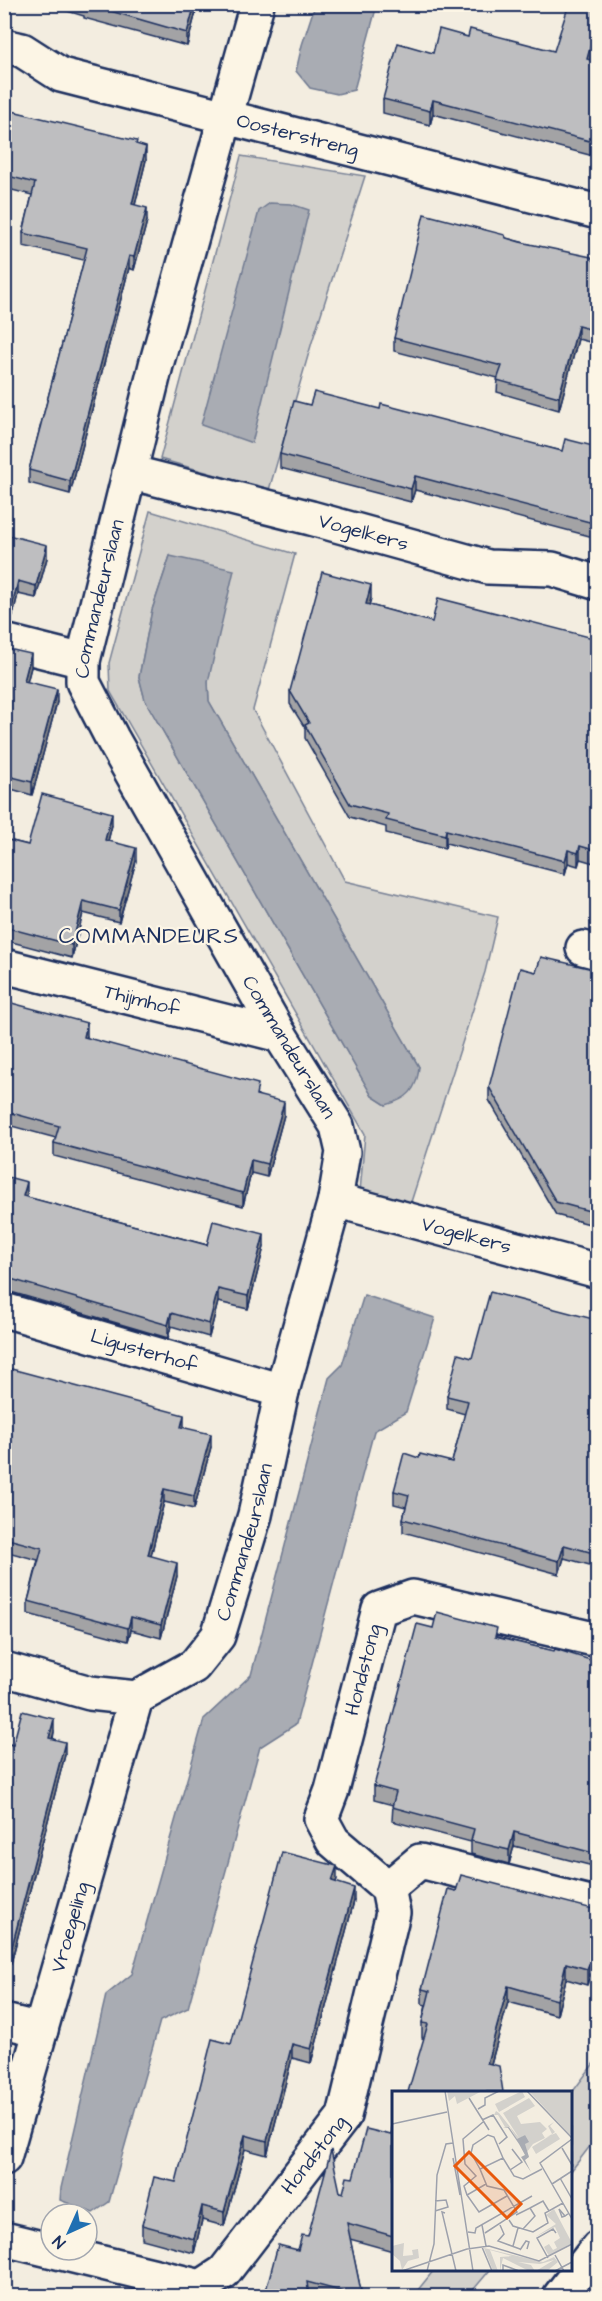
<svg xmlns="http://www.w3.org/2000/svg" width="602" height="2301" font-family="'Architects Daughter',sans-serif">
  <rect width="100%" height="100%" fill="#f3ede0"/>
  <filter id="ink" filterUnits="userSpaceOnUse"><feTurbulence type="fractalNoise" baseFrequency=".0167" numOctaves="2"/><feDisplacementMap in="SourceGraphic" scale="12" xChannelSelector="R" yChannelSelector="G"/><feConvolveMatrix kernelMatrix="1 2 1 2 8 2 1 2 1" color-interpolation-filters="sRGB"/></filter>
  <g filter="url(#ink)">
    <g fill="#d3d1cc" stroke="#778095" stroke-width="1.5" fill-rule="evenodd">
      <path d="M241,156L365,176L312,342L269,490L160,459Z"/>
      <path d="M150,511L295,554L253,710L345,881L498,917L485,972L410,1205L360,1192L365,1134L110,691L109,663ZM170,556L208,682L209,701L419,1067L386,1105L372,1096L145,700L139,677L152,610Z"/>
      <path d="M597,2059V2137L571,2171V2094Z"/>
      <path d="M434,2270H490L468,2296H413Z"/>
    </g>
    <g fill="#a9acb3" stroke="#707a91" stroke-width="1.5">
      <path d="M315,5H377L354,90L337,94L310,88L296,71L302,45Z"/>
      <path d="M270,203L291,204L309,210L252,443L201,425L259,211Z"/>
      <path d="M170,556L234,570L208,682L209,701L419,1067C417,1090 408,1099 386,1105L372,1096L145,700L139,677L152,610Z"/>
      <path d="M364,1295L435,1318L406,1412L374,1431L296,1724L260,1747L188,2008L160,2021L109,2202L93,2213L60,2200L61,2188L106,1995L132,1974L204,1719L251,1675L329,1378L342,1365Z"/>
    </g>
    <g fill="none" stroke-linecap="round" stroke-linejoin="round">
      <g stroke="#1b2f5e" stroke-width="38">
        <g id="minor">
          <path id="s1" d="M4,46L22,50L61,75L598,212"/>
          <path id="s2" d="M129,472L311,518L488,567L552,569L598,583"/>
          <path d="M4,641L83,661"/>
          <path d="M583,948L598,952"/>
          <path id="s3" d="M4,966L280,1035"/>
          <path id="s4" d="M335,1200L598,1271"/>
          <path id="s5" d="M4,1310L282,1391"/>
          <path id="s6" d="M4,1669L90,1693L136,1698L194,1666L218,1636L255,1515L282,1391L335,1200L343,1152L337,1126L280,1035L112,738L83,682V661L156,365L257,4"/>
          <path d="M388,1888L420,1861L598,1905"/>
          <path d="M4,2021L41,2030"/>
          <path id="s7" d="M4,2158L136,1698"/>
          <path id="s8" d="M4,2239L201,2287L224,2272L344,2116L393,1913L388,1888L333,1841L321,1819L332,1790L379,1609L413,1597L598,1640"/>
        </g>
      </g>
      <g stroke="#1b2f5e" stroke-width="38">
        <path id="major" d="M560,2296L598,2247"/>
      </g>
      <use href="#minor" stroke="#fcf5e5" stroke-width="33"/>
      <use href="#major" stroke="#fcf5e5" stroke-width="33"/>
    </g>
    <g fill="#a3a3a5" stroke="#1b2f5e" stroke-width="1.5">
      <path d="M44,4H198L187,46L84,18V16Z"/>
      <path d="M468,37L597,62V157L433,114L430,125L383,113V99L433,53Z"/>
      <path d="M4,109L137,145L146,160L135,205L147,221L134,270L129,268L70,494L29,483V470L84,260L23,246V233L32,195L4,188Z"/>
      <path d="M506,238L597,262V344L578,339L559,410L497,392L498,378L394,351V338Z"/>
      <path d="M310,405L380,409L562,451L597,447V538L415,490L411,502L280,468V454Z"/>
      <path d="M4,534L47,558L36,598L18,594L11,623H4Z"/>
      <path d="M371,598L369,605L432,622L597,639V864L580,859L578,866L568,863L565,874L446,843L445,848L386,833V827L350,817L305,738V728L290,704V691Z"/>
      <path d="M4,648L31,667L27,682L57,702L32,795L4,787Z"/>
      <path d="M112,825L108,841L136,861L119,922L83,913L72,958L4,940V839L28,845Z"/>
      <path d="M597,970V1226L556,1215L489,1100V1087L536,972Z"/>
      <path d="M4,1001L87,1036V1038L258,1095L284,1115L267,1177L251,1173L243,1206L54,1156V1143L56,1138L4,1124Z"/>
      <path d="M4,1176L27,1195L26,1197L207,1245L264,1247L248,1309L218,1302L209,1337L171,1326L168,1338L4,1290Z"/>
      <path d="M597,1320V1567L564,1558L559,1574L403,1532V1519L406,1507L394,1504V1491L419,1458L452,1462L465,1414L447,1409V1396L472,1358Z"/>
      <path d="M4,1367L184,1427L211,1447L194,1509L164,1502L151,1556L177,1576L161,1638L131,1630L128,1641L28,1614V1601L38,1560L4,1551Z"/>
      <path d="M433,1628L497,1637L597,1662V1867L514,1846L509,1864L471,1854V1842L392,1821L393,1805L374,1800V1786Z"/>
      <path d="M54,1732L53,1739L65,1755L11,1963L4,1961V1743L13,1745Z"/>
      <path d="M337,1879L336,1882L354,1901L311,2063L292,2058L267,2155L245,2149L224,2226L202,2220L194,2253L142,2239V2225L176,2182Z"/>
      <path d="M456,1891L597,1910V1981L589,1979L587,1985L566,1979L557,2015L508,2002L491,2064L422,2038V2023L426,2005L422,2004V1989Z"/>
      <path d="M393,2125V2251L350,2239L362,2296H258L265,2294L340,2192L343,2193L353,2178L391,2135Z"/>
    </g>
    <g fill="#858586" stroke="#1b2f5e" stroke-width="1.5">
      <path d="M195,4H198L187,46V33Z"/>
      <path d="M597,22V36L587,73V59Z"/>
      <path d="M433,100V114L430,125V111Z"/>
      <path d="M146,147V160L132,217V204Z"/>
      <path d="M147,208V221L134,270V257Z"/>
      <path d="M129,256V268L70,494V481Z"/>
      <path d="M11,262V275L4,298V286Z"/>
      <path d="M578,326V339L559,410V397Z"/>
      <path d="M415,476V490L411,502V489Z"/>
      <path d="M47,545V558L36,598V586Z"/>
      <path d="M18,581V594L11,623V611Z"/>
      <path d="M371,585V598L366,617V604Z"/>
      <path d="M31,654V667L24,694V681Z"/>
      <path d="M57,689V702L32,795V782Z"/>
      <path d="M112,813V825L105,853V840Z"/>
      <path d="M446,830V843L445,848V835Z"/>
      <path d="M580,846V859L578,866V853Z"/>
      <path d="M136,848V861L119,922V910Z"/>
      <path d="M568,850V863L565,874V861Z"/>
      <path d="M83,901V913L72,958V945Z"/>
      <path d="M87,1023V1036L84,1050V1037Z"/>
      <path d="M284,1102V1115L267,1177V1164Z"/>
      <path d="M251,1160V1173L243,1206V1193Z"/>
      <path d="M27,1182V1195L23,1209V1196Z"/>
      <path d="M264,1234V1247L248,1309V1296Z"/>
      <path d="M218,1289V1302L209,1337V1324Z"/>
      <path d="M171,1313V1326L168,1338V1325Z"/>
      <path d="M184,1415V1428L181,1427Z"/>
      <path d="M211,1434V1447L194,1509V1496Z"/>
      <path d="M164,1489V1502L148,1568V1555Z"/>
      <path d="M564,1545V1558L559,1574V1561Z"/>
      <path d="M177,1563V1576L161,1638V1625Z"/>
      <path d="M131,1617V1630L128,1641V1628Z"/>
      <path d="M54,1719V1732L49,1751V1738Z"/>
      <path d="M65,1742V1755L11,1963V1950Z"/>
      <path d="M514,1832V1846L509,1864V1850Z"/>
      <path d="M337,1866V1879L332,1895V1881Z"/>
      <path d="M354,1888V1901L311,2063V2049Z"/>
      <path d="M566,1963V1979L557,2015V2000Z"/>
      <path d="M589,1964V1979L587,1985V1969Z"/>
      <path d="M508,1986V2002L487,2078V2063Z"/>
      <path d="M292,2044V2058L267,2155V2141Z"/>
      <path d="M245,2135V2149L224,2226V2212Z"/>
      <path d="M202,2206V2220L194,2253V2239Z"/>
    </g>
    <g fill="#bebec0" stroke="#1b2f5e" stroke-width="1.5">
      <path d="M86,4H195L187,33Z"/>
      <path d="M569,4H581L597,9V22L587,59L597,62V143L433,100L430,111L383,99L398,43L433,53L439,29L468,37L470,29L554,51Z"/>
      <path d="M4,109L137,141L136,144L146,147L132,204L147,208L134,257L129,256L70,481L29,470L87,248L23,233L35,183L4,175Z"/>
      <path d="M424,214L505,235L506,238L520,242L591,257L594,261L597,262V331L578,326L559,397L497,380L502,366L394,338Z"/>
      <path d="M4,260L11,262L4,286Z"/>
      <path d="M314,392L380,409L381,404L562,451L565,439L597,447V524L415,476L411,489L280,454L294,401L310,405Z"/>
      <path d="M4,534L47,545L36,586L18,581L11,611L4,610Z"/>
      <path d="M322,572L371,585L366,604L432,622L438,598L597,639V851L580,846L578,853L568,850L565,861L446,830L445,835L386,820L388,814L350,804L305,725L309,723L290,691Z"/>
      <path d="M4,648L31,654L24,681L57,689L32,782L4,775Z"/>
      <path d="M42,794L112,813L105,840L136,848L119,910L83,901L72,945L4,927V839L28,845Z"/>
      <path d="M541,957L597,970V1213L556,1202L489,1087L520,968L536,972Z"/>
      <path d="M4,1001L87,1023L84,1037L258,1084L256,1095L284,1102L267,1164L251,1160L243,1193L54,1143L59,1126L4,1111Z"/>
      <path d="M4,1176L27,1182L23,1196L207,1245L213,1221L264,1234L248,1296L218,1289L209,1324L171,1313L168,1325L4,1277Z"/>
      <path d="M490,1292L597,1320V1554L564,1545L559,1561L403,1519L409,1495L394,1491L404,1453L419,1458L420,1454L452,1462L468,1401L447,1396L458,1354L472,1358Z"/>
      <path d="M4,1367L184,1415L181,1427L211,1434L194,1496L164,1489L148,1555L177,1563L161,1625L131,1617L128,1628L28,1601L42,1548L4,1538Z"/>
      <path d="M437,1612L497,1628L495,1637L554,1651L555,1649L597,1662V1854L514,1832L509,1850L471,1841L474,1829L392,1807L396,1792L374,1786L417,1624L433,1628Z"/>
      <path d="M22,1711L54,1719L49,1738L65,1742L11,1950L4,1948V1743L13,1745Z"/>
      <path d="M282,1852L337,1866L332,1881L354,1888L311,2049L292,2044L267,2141L245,2135L224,2212L202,2206L194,2239L142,2225L154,2177L176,2182L212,2039L231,2044Z"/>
      <path d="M461,1875L597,1910V1966L589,1964L587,1969L566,1963L557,2000L508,1986L487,2063L499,2066L503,2092H408L428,2024L422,2023L430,1991L422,1989L448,1889L456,1891Z"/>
      <path d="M393,2125V2236L347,2223L362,2296H359L307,2282L309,2296H258L259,2293L265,2294L278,2245L298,2250L302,2235L308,2236L331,2150L340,2192L343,2193L347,2177L353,2178L366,2129L391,2135Z"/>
    </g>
  </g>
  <g text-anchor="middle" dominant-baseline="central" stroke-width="4.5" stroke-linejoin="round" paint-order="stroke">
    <g font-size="20" fill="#1b2f5e" stroke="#fcf5e5">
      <text stroke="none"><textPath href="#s1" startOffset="309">Oosterstreng</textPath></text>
      <text stroke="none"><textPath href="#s2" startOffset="242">Vogelkers</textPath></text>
      <text stroke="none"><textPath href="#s6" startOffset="1364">Commandeurslaan</textPath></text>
      <text stroke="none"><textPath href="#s3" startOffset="142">Thijmhof</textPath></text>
      <text transform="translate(289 1047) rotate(59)">Commandeurslaan</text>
      <text stroke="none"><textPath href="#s4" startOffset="136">Vogelkers</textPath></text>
      <text stroke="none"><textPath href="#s5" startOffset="146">Ligusterhof</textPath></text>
      <text stroke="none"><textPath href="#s6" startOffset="338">Commandeurslaan</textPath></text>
      <text stroke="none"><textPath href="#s8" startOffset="914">Hondstong</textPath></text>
      <text stroke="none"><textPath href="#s7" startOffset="240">Vroegeling</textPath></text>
      <text stroke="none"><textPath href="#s8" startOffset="378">Hondstong</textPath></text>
    </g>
    <g font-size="22" letter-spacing="1.5" fill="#1b2f5e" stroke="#fcf5e5">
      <text x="149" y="936">COMMANDEURS</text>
    </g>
  </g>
  <g transform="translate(392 2091)">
    <rect width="180" height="180" fill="#f3ede0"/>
    <path d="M55,0H90L65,13L63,5L57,10ZM130,0L133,6L107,21L103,13ZM137,0H180V42L178,44ZM137,7L143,15L125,25L129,33L148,31L155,38L150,42L153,47L160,43L156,35L162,31L158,35L163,41L159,44L164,42L168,48L144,63L140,56L159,44L141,53L135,61L137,66L133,60V44L125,49L118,36H113L106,24H102L104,20L107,22L127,47L111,22ZM162,118L180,152L157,165L152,156L157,153L161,159L165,157L162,151L168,147L163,136L143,146L164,133L154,124ZM12,152L11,165L21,164L20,159L26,158L27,167L16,170L10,179L8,170L0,163V155ZM92,157L151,171L162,166L166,171L155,180H144L162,169L148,173L126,171L139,174L143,180H137L111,167L108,180V166L120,165L98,159L106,180H101Z" fill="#d3d1cc"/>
    <path d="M117,36L125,48L133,44L137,51L133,53L137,66L133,69L139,81L129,66L133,64L127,53L116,37H111Z" fill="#a9acb3"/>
    <path fill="none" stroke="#9da1ac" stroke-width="1.5" d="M53,0L81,180M135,0L180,47M77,7L97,39M86,18L93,14V7L107,0M90,29L101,24L115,46L107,53M0,33L55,21M180,48L148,72L180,128M170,57L180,74M61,67L68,104M88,78L79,62L81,54L96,44L102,46L111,67M118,79L130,71L120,58M168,87L180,108M94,93L75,104L87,121L115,105M160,93L180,80M75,104L72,95L84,85L73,73L71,48L91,31M138,117L151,110L157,120M43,120L56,116L54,109L43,110M53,122L50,121L64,180M124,124L138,117L143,125L131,138M173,125L167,118L170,126L173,125L177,122M117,129L121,135L141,141L156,132L153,122L171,112M90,134L94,155M108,134L112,143L106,150L128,158M76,141L83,142L84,137L140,105M93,142L125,121L112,99L95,95L88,78L111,67L122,85L131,88L150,78M121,155L126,137M90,156L100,180M75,158L97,155L147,170L180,153M128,159L134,150L137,151L135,158M163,164L172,180M156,167L145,147L161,138L164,142M10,180L75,158M35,180L42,153L45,84L54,53L61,52M111,180V174L127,180M163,180L180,171"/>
    <path fill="#e8590c" fill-opacity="0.15" stroke="#e8590c" stroke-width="3" d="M77,61L129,113L115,127L63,75Z"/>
    <rect width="180" height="180" fill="none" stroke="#1b2f5e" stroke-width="3"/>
  </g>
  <rect width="602" height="2301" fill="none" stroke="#fcf5e5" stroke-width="24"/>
  <rect x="12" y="12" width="578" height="2277" fill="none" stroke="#1b2f5e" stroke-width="2" filter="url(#ink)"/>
  <g transform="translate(69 2232) rotate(225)"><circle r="28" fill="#fcf5e5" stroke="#a2a6af" stroke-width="1.5"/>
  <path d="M0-4.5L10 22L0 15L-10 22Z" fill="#1f6fb2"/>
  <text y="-9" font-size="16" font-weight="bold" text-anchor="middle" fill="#1b2f5e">N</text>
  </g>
</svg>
